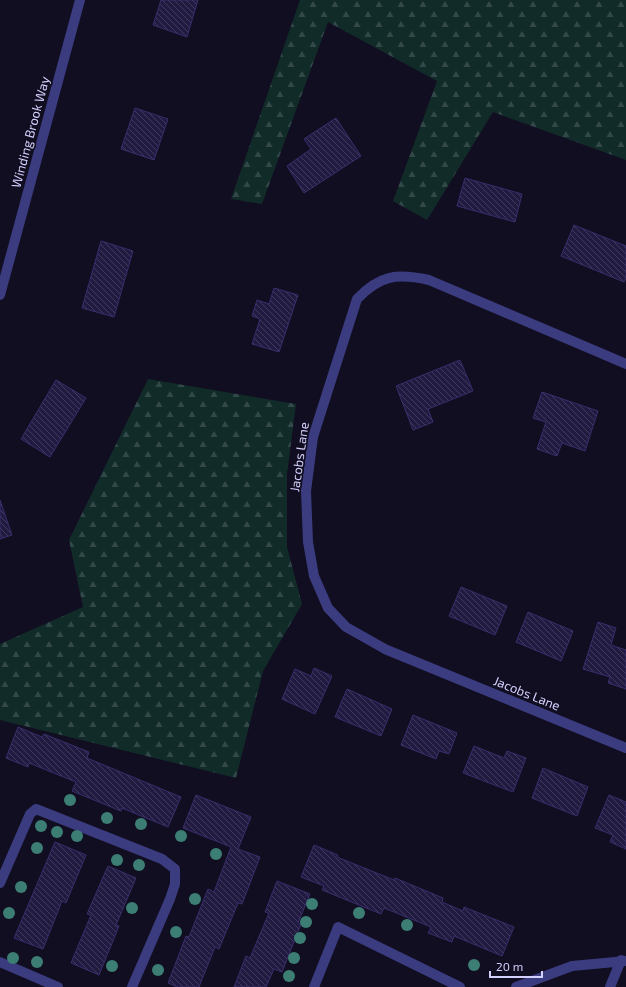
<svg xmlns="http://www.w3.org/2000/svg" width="626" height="987" font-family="'Exo 2',sans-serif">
  <defs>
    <pattern id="forest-firs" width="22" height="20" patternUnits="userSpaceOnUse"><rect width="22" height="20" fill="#112b29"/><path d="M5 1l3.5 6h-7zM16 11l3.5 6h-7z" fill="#334949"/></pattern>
    <pattern id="building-back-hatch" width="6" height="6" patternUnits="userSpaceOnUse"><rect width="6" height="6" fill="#211b41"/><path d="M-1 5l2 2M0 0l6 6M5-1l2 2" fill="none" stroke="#403b5d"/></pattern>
  </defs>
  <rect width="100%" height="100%" fill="#110e21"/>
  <g fill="url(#forest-firs)">
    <path d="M300,0H626V160L493,112L427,220L393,201L437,81L328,22L262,204L231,199Z"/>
    <path d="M148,379L296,404L287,474V547L302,604L263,671L236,778L0,720V644L83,607L69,540Z"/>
  </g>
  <g fill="url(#building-back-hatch)" stroke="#382e6d">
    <path d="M161,0H198L187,37L153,25Z"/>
    <path d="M135,108L168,119L154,160L121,149Z"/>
    <path d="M336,118L361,156L304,193L287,166L311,149L304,139Z"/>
    <path d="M465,178L522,194L515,222L457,206Z"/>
    <path d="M574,225L626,246V278L624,282L561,256Z"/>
    <path d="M101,241L133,251L114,317L82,308Z"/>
    <path d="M274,288L298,295L279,352L252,344L260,319L252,316L257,300L269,304Z"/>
    <path d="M460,360L473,391L428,409L433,422L413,430L396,386Z"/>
    <path d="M56,380L86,398L50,457L21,439Z"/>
    <path d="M542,392L598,411L585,451L562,443L557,456L537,449L546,422L533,418Z"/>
    <path d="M0,500L12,535L0,539Z"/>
    <path d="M461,587L507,606L495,635L449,616Z"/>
    <path d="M528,612L573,631L561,661L516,642Z"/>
    <path d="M598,622L616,628L611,645L626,650V689L608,683L610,677L583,669Z"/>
    <path d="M314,668L332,676L315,714L282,699L295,669L311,676Z"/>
    <path d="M347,689L392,709L381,736L335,717Z"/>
    <path d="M413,715L457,733L449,754L439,751L436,759L401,745Z"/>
    <path d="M18,727L42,737L44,734L89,752L87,758L181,797L168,827L122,808L121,811L72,791L76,782L29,763L28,767L6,758Z"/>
    <path d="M474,746L504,758L507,751L526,758L513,792L463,773Z"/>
    <path d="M543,768L588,787L577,816L532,798Z"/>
    <path d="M196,795L251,817L238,849L260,857L242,904L238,903L219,949L215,947L199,987H178L168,983L186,936L189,937L208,889L214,892L231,847L183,828Z"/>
    <path d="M609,795L626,802V849L610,842L613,835L595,828Z"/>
    <path d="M55,842L86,855L66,903L62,901L43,949L14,938Z"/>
    <path d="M314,845L338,855L337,857L394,880L395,878L443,898L442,902L463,911L464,907L514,927L502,956L454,936L452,942L428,933L431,927L384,908L381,914L322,890L324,886L301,877Z"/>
    <path d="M108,866L136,878L116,925L119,926L99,975L71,963L91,915L87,914Z"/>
    <path d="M277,881L310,894L298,923L301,924L282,972L274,969L266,987H234L246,956L250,958L269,913L265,912Z"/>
  </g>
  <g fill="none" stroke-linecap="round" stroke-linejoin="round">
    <g stroke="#3b3b7f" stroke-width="10">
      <path d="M0,295L80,0"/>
      <path d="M626,364L429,280C397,273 380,275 357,299L313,437L306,491L308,542L314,576L328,608L346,627L385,649L626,748"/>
      <path d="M0,883L30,814L36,809L162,859L175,869V884L170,899L132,987"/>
      <path d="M0,962L58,987"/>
      <path d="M314,987L338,927L460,987"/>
      <path d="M516,987L572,966L626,961"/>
      <path d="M610,987L621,960"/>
    </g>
  </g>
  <g fill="#3c7e74">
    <circle cx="70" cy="800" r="6"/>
    <circle cx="107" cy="818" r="6"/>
    <circle cx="141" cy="824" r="6"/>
    <circle cx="41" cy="826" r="6"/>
    <circle cx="57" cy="832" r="6"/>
    <circle cx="77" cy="836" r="6"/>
    <circle cx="181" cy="836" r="6"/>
    <circle cx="37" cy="848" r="6"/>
    <circle cx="216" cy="854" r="6"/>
    <circle cx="117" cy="860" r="6"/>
    <circle cx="139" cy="865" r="6"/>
    <circle cx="21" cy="887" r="6"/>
    <circle cx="195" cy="899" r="6"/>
    <circle cx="312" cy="904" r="6"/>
    <circle cx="132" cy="908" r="6"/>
    <circle cx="9" cy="913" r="6"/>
    <circle cx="359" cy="913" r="6"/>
    <circle cx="306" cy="922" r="6"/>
    <circle cx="407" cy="925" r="6"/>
    <circle cx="176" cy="932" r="6"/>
    <circle cx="300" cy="938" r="6"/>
    <circle cx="13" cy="958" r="6"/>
    <circle cx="294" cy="958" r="6"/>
    <circle cx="37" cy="962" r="6"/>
    <circle cx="474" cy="965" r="6"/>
    <circle cx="112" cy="966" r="6"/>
    <circle cx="158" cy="970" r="6"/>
    <circle cx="289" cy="976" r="6"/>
  </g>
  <g text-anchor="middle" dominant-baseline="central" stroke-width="3.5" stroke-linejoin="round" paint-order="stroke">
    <g font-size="13" fill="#d4d0fd" stroke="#110e21">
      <text transform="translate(30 132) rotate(-75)">Winding Brook Way</text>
      <text transform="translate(299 457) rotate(-82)">Jacobs Lane</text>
      <text transform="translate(527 693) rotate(22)">Jacobs Lane</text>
    </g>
  </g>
  <path d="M490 971v6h52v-6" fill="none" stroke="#d4d0fd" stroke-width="2"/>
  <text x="496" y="971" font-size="12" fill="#d4d0fd" stroke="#110e21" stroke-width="3" paint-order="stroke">20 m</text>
</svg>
